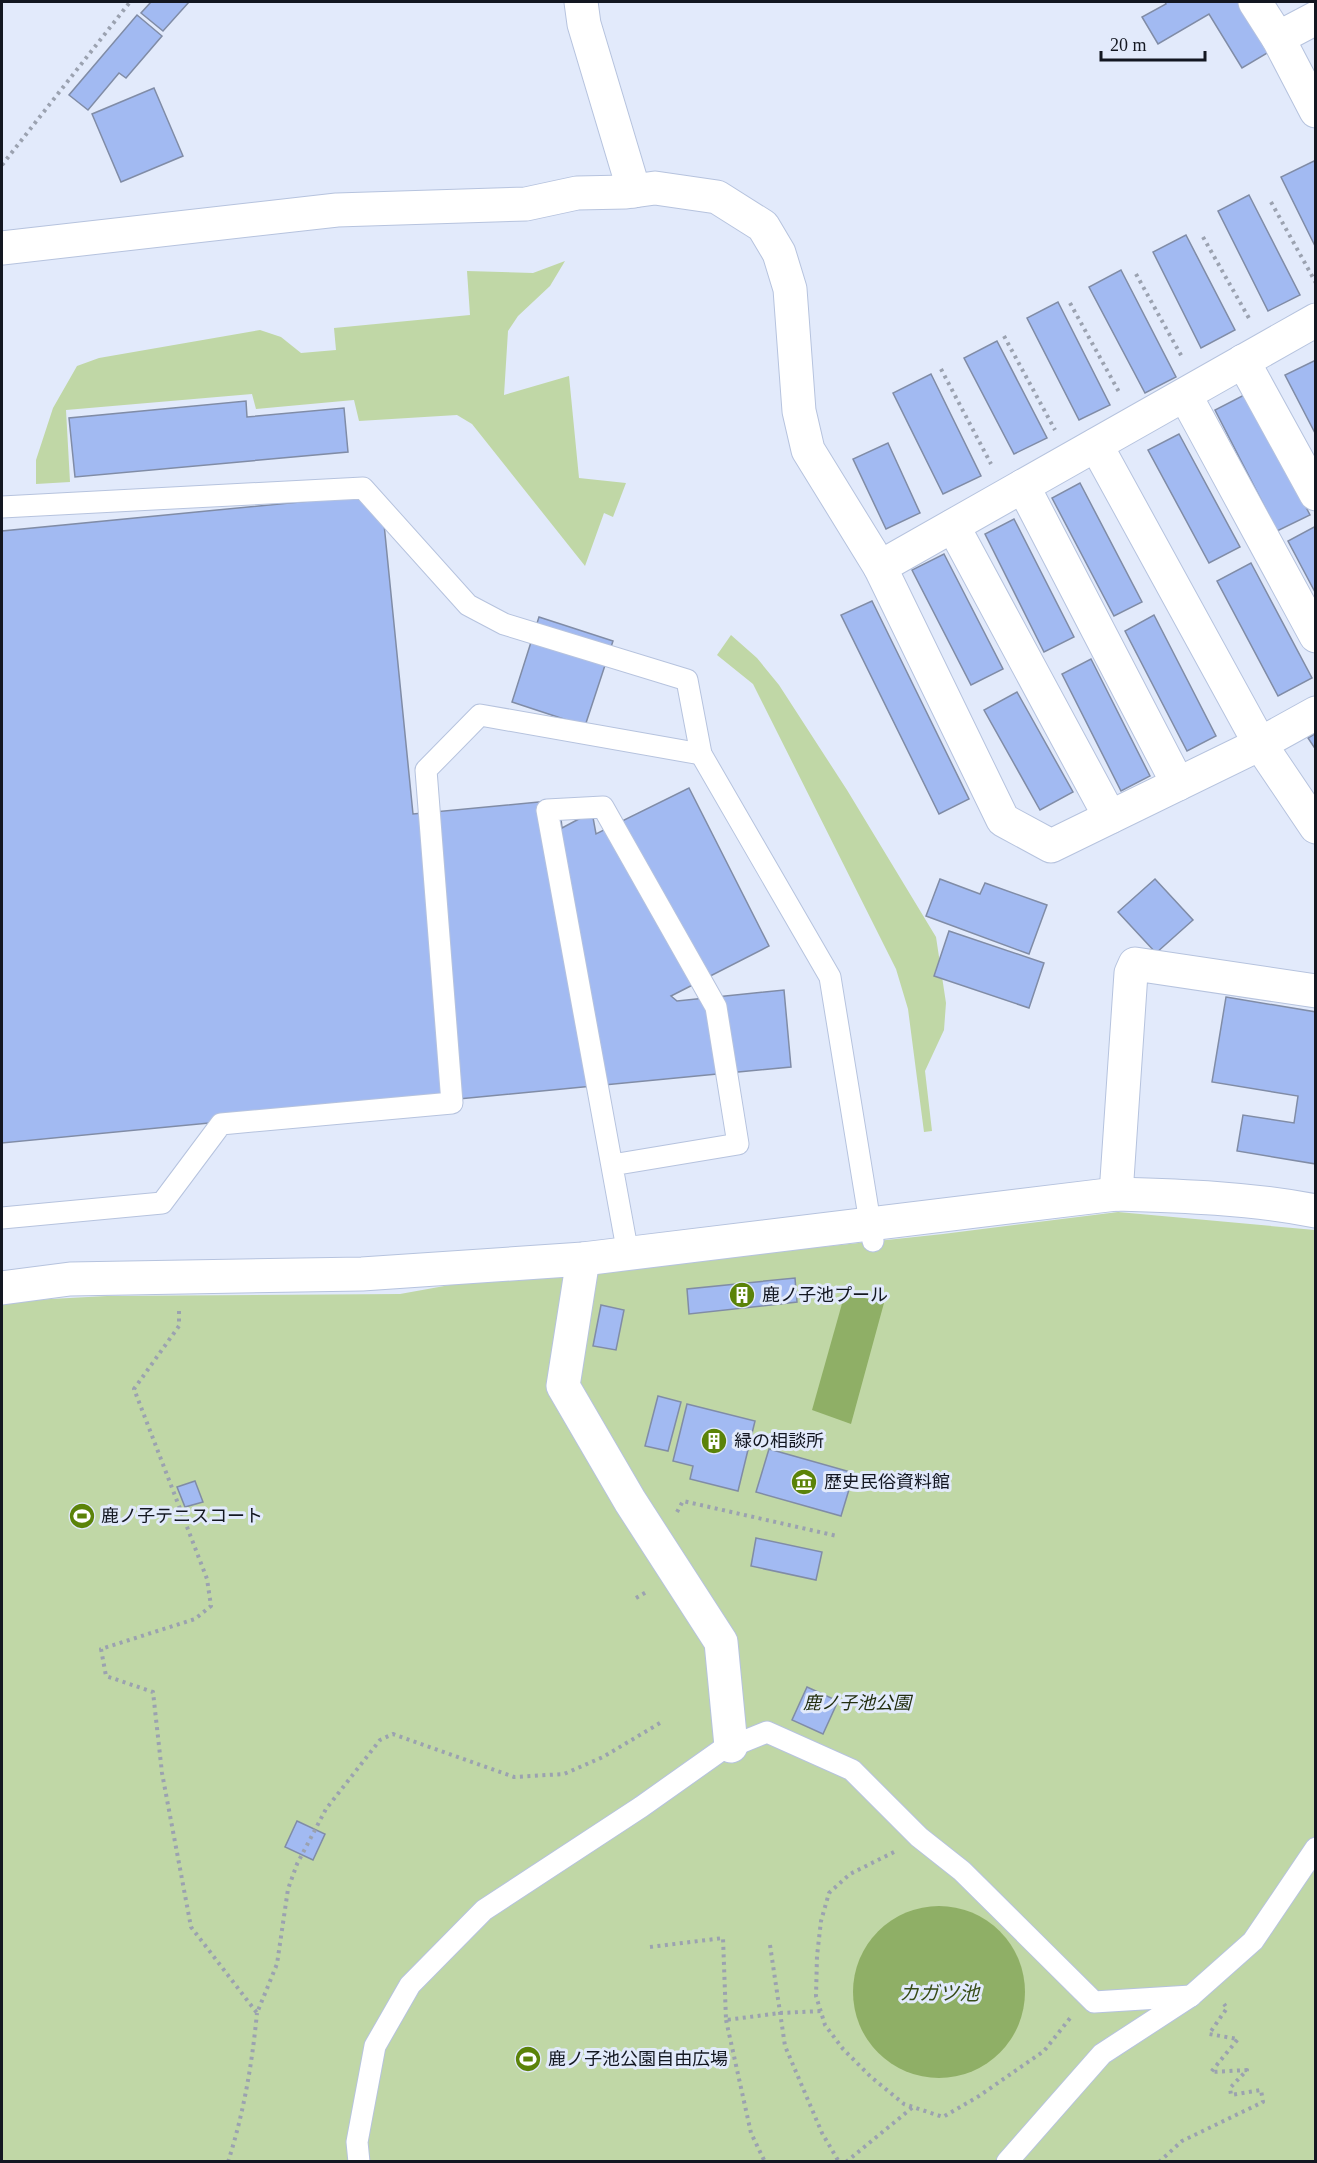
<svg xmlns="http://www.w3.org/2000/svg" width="1317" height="2163" font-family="'Times New Roman','Noto Sans JP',serif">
  <rect width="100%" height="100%" fill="#e2eafb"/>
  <g fill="#c0d7a6">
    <path d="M565,261L550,286L518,316L508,331L504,395L569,376L579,478L626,483L613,517L604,513L585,566L472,424L457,415L359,421L354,400L256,409L252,394L66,410L70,482L36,484V460L53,408L77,366L99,358L260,330L281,337L301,353L336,350L334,328L470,315L467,271L533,273Z"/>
    <path d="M731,635L757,658L779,685L847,790L936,937L946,1003L944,1030L925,1071L932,1131L924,1132L908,1009L896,969L753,684L717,655Z"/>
    <path d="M1118,1212L1315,1230V2161H2V1304L13,1301L107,1296L400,1294L500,1276L671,1263L943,1234Z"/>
  </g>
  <g fill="#8faf66">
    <path d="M845,1293L884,1303L851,1424L812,1410Z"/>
    <circle cx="939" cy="1992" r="86"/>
  </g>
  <g fill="#a2baf2" stroke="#808ca6" stroke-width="1.5">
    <path d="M151,2H189L163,31L141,13Z"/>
    <path d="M1165,2H1245L1274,49L1242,68L1209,14L1158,44L1142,17L1166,4Z"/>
    <path d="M137,15L162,36L126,78L119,73L88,110L69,95Z"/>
    <path d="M154,88L183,156L121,182L92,114Z"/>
    <path d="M1314,161L1316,164V248L1281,177Z"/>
    <path d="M1249,195L1300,295L1268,311L1218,211Z"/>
    <path d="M1186,235L1235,330L1201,348L1153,252Z"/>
    <path d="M1121,270L1176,377L1145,393L1089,287Z"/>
    <path d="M1058,302L1110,405L1079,420L1027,318Z"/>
    <path d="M997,341L1047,438L1014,454L964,358Z"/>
    <path d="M1316,360V435L1285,375Z"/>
    <path d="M931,374L981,476L943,494L893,393Z"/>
    <path d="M1248,393L1310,515L1277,531L1215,410Z"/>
    <path d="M246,401L247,417L344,408L348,452L75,477L69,418Z"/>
    <path d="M1179,434L1240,547L1209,563L1148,450Z"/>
    <path d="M888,443L920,513L886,529L853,459Z"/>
    <path d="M1080,483L1142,602L1114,616L1052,498Z"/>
    <path d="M381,494L413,814L559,800L562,828L592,812L596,834L689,788L769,946L671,996L677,1001L784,990L791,1067L2,1143V531Z"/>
    <path d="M1014,519L1074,637L1044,652L985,534Z"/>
    <path d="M1316,526V594L1288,541Z"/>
    <path d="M944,554L1003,669L971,685L912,570Z"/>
    <path d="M1251,563L1312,678L1278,696L1217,581Z"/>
    <path d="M872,601L969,799L939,814L841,615Z"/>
    <path d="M1154,615L1216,736L1187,751L1125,631Z"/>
    <path d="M539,617L613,641L585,726L512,702Z"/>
    <path d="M1091,659L1150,776L1121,791L1062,674Z"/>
    <path d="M1017,692L1073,792L1040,810L984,710Z"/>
    <path d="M1316,733V750L1308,738Z"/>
    <path d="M940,879L980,894L985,883L1047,905L1029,954L926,916Z"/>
    <path d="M1155,879L1193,920L1156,953L1118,912Z"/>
    <path d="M949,931L1044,963L1029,1008L934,976Z"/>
    <path d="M1226,997L1316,1012V1164L1237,1151L1243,1115L1294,1123L1298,1096L1212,1082Z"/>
    <path d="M795,1278L797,1302L689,1314L687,1289Z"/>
    <path d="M601,1305L624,1310L616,1350L593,1346Z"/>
    <path d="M658,1396L681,1402L668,1451L645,1446Z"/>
    <path d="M687,1404L755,1421L738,1491L690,1479L693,1466L673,1461Z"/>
    <path d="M769,1449L854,1473L841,1516L756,1492Z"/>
    <path d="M195,1481L203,1502L185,1507L177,1487Z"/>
    <path d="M756,1538L822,1552L816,1580L751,1566Z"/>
    <path d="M807,1687L838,1701L823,1734L792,1720Z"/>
    <path d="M297,1821L325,1834L313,1860L285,1847Z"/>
  </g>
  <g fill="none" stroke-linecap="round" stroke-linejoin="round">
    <g stroke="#b6c3de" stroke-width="23">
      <g id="lane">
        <path d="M2,507L363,488L468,605L504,624L687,680L701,754L830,977L873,1241"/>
        <path d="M612,1165L738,1144L716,1007L603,807L547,810L628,1254"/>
        <path d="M2,1218L162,1203L221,1124L452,1103L426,770L480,715L701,754"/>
        <path d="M359,2162L357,2142L375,2046L410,1985L484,1910L641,1807L720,1751L767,1732L852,1770L919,1837L962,1871L1094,2002L1191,1996"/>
        <path d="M1007,2162L1102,2054L1191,1996L1253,1941L1316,1848"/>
      </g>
    </g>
    <g stroke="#b6c3de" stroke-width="35">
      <g id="street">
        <path d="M581,2L584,24L634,191"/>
        <path d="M1255,2L1278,38L1316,111"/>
        <path d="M1278,38L1316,18"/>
        <path d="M2,248L337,210L526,204L577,193L626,192L655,188L717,197L763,226L779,253L790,289L799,411L808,450L880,567"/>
        <path d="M1316,320L880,567L1003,820L1051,846L1260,744L1316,713"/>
        <path d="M1243,361L1316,494"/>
        <path d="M1185,395L1316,636"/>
        <path d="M1096,445L1260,744L1316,827"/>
        <path d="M1023,486L1178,784"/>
        <path d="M953,526L1110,817"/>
        <path d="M1116,1194L1131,973L1135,964L1316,991"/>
        <path d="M583,1259L563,1386L630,1501L721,1642L731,1746"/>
      </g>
    </g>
    <g stroke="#b6c3de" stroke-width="35">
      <path id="secondary" d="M2,1288L70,1279L362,1274L583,1259L1116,1194C1183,1196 1249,1198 1316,1211"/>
    </g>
    <g stroke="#9ba2b0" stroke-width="4" stroke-dasharray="3 4.5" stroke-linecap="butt">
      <path d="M2,165L130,2"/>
      <path d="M1271,202L1316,283"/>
      <path d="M1203,237L1250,320"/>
      <path d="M1136,274L1182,357"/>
      <path d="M1070,303L1119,392"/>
      <path d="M1004,336L1055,430"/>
      <path d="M941,369L991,464"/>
      <path d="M179,1311V1326L134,1389L207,1579L211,1606L195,1619L101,1649L106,1676L153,1692L162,1773L191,1927L257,2013L277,1964L288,1889L297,1864L326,1809L380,1740L393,1734L514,1777L564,1774L603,1757L660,1723"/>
      <path d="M677,1512L683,1501L837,1536"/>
      <path d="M636,1598L648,1591"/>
      <path d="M894,1852L850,1874L829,1893L821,1921L817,1956L816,1996L825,2025L843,2049L871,2077L904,2104L943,2117L979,2096L1044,2051L1071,2017"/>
      <path d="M770,1945L785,2046L822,2133L839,2162"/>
      <path d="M650,1947L723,1938L726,2020L780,2013L821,2011"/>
      <path d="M726,2020L751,2133L765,2162"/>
      <path d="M228,2162C244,2112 252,2064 257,2013"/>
      <path d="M846,2162L913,2107"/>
      <path d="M1159,2162L1182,2141L1263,2102L1261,2090L1231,2095L1230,2088L1247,2070L1211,2072L1238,2039L1209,2034L1227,2008L1224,2004"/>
    </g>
    <use href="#lane" stroke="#fff" stroke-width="21"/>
    <use href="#street" stroke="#fff" stroke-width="33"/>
    <use href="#secondary" stroke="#fff" stroke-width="33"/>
  </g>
  <defs>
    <g id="building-disc" transform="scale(1.35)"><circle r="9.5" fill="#5b8309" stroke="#e2eafb"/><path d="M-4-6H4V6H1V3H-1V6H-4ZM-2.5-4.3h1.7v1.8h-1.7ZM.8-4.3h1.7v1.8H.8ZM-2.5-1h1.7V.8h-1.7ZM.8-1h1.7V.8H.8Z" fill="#fff"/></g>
    <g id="museum-disc" transform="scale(1.35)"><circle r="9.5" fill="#5b8309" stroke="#e2eafb"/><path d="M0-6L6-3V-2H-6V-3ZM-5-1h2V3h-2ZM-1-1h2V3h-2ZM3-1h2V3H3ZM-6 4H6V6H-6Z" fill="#fff"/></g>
    <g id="stadium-disc" transform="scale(1.35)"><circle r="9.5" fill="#5b8309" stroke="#e2eafb"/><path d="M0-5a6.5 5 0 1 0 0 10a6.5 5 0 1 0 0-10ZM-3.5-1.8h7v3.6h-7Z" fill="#fff"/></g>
  </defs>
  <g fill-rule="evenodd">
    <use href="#building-disc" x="742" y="1295"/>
    <use href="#building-disc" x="714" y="1441"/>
    <use href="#museum-disc" x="804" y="1482"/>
    <use href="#stadium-disc" x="82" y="1516"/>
    <use href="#stadium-disc" x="528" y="2059"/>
  </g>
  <g text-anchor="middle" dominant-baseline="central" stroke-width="6" stroke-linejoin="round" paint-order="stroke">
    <g font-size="18" fill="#131721" stroke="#e2eafb" text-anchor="start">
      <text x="762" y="1295">鹿ノ子池プール</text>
      <text x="734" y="1441">緑の相談所</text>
      <text x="824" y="1482">歴史民俗資料館</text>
      <text x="101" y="1516">鹿ノ子テニスコート</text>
      <text x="548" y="2059">鹿ノ子池公園自由広場</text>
    </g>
    <g font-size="18" font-style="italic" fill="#222e0f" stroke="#e2eafb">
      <text x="857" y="1703">鹿ノ子池公園</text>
    </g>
    <g font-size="20" font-style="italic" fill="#374c18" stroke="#e2eafb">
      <text x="939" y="1993">カガツ池</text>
    </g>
  </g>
  <rect width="1317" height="2163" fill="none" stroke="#131721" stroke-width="6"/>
  <path d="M1101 51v9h104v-9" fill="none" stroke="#131721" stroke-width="3"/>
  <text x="1110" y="51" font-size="18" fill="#131721" stroke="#e2eafb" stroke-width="4.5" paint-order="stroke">20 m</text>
</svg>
